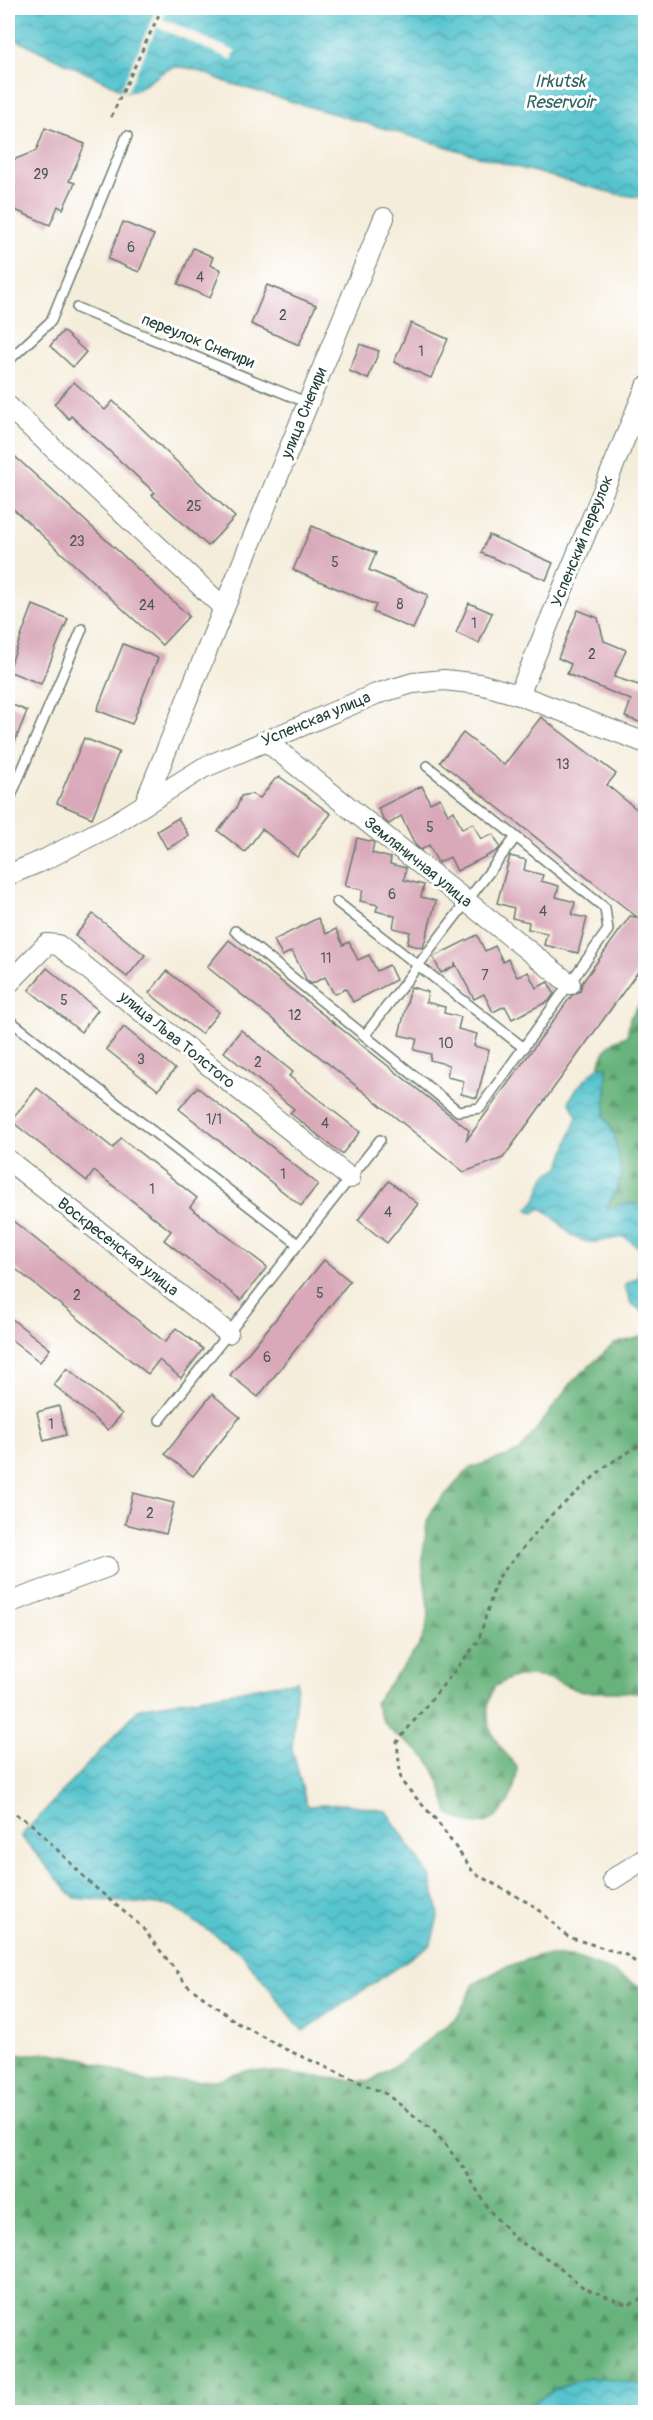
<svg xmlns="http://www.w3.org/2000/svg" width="653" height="2420" font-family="Pangolin,sans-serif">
  <defs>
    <pattern id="forest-firs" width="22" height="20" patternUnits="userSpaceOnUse" patternTransform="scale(1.5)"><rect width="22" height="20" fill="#67b37c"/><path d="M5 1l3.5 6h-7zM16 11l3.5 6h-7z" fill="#549366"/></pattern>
    <pattern id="water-waves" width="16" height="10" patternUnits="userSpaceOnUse" patternTransform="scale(1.5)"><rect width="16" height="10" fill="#57c4ce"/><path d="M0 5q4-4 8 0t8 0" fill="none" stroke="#47a0a8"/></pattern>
  </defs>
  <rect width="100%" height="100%" fill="#fff"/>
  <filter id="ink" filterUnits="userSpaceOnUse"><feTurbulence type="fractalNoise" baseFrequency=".0167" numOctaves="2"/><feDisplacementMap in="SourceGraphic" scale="12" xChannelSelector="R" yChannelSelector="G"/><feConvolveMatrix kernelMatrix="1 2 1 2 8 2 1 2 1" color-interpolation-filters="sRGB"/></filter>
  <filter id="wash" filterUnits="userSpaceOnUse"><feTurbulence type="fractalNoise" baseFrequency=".008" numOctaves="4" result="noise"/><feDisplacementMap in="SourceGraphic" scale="24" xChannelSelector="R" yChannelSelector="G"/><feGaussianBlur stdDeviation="1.35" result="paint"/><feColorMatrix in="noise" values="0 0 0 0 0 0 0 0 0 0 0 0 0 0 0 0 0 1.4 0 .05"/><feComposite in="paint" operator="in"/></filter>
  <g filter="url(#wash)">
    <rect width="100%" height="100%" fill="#f5eddb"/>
    <g fill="url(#forest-firs)" stroke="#437858" stroke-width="1.5">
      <path d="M645,1005V1214L641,1205L606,1211L622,1177L614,1133L605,1117L607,1067L599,1066C604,1049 609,1041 627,1036L630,1018L638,1006Z"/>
      <path d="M645,1336V1696L638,1692H582L548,1678L529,1676L510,1678L494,1687C478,1723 494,1740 517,1767C515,1808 489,1842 448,1813C445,1798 440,1781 433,1768C416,1738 386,1744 375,1702L419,1646L426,1630L429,1613L422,1562L427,1523L434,1507L470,1468L519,1452L573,1381L614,1344Z"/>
      <path d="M537,1956H571L605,1968L645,1989V2385L628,2382L553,2390L520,2412H8V2053L13,2055L51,2053L85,2059L150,2083L216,2080L249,2070L369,2082L400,2062L458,2016L474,1984L503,1968Z"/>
    </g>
    <g fill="url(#water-waves)" stroke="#3b8081" stroke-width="1.5">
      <path d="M8,8H645V198L616,194L509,165L232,84C216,79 194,66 177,67C159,68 147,90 127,92L8,36Z"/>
      <path d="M599,1066L607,1067L605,1117L614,1133L622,1177L606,1210L625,1203L642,1205L645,1214L646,1309L643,1312L631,1303L624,1285L638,1277L641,1249L625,1237C614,1237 602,1243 591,1242C567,1241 561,1218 541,1208L533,1213L528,1209L536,1200L545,1176L560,1167L577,1116L569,1101L577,1088Z"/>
      <path d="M297,1681L292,1749L307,1806L347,1804L386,1811L430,1876L439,1913L431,1944L303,2031L241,1953L172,1906L74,1898L21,1836L140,1708Z"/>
      <path d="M590,2377L645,2385V2412H520L553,2390Z"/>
    </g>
    <path fill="#f5eddb" d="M157,8H167L163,19L235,51L232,60L157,27L127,92L121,89Z"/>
    <g id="blocks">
      <g fill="#d9a9b9">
        <path d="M45,128L85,144L69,181L75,183L63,209L58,206L50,225L8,207L15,187L8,162L36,151Z"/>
        <path d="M123,222L154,235L139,272L108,259Z"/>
        <path d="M193,248L213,257L210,265L221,270L210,298L178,284Z"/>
        <path d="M267,285L316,305L299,345L251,324Z"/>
        <path d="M411,323L448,339L431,378L394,362Z"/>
        <path d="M63,331L86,352L73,367L50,346Z"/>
        <path d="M360,344L379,351L368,379L349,371Z"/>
        <path d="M74,382L105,410L113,401L235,517L208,546L152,495L155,493L71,416L69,419L54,404Z"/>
        <path d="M8,450L189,616L162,645L8,504Z"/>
        <path d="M312,526L376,553L369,570L428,595L413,629L373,612L376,605L293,570Z"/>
        <path d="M489,535L553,563L546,580L481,553Z"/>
        <path d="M469,603L492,613L479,643L456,633Z"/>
        <path d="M33,605L68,619L41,684L8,671Z"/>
        <path d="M578,610L598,618L604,641L626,650L614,677L645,687V724L625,717L631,700L567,674L571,664L558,658Z"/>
        <path d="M123,644L158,658L132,724L97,710Z"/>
        <path d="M8,703L27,711L8,759Z"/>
        <path d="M541,717L616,774L607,785L645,816V962L503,1158L464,1172L207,967L229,940L469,1130L466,1141L572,995L580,991L582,983L630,916L637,917L440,762L463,733L504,765Z"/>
        <path d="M84,738L119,752L92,818L57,803Z"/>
        <path d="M280,777L331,814L297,857L262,829L245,852L218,831L237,807L241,796L251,794L260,798L275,779Z"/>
        <path d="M422,786L430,803L440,798L448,814L454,811L462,829L473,823L481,839L493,834L500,847L497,851L457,871L450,857L438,863L429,845L421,850L416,846L401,816L389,824L384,820L378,808Z"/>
        <path d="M178,818L189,836L167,849L157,831Z"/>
        <path d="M357,838L374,842L372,853L391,858L390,864L406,868L404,880L424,885L421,897L436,901L423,948L407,944L410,932L393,928L395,916L376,911L378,905L360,901L363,890L345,886Z"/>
        <path d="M510,856L526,860L524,870L543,875L541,881L559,886L556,897L575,902L572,915L587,918L578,953L544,945L547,933L528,929L529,922L512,918L514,908L497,903Z"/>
        <path d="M93,914L145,955L127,977L75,936Z"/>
        <path d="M318,918L326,934L336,929L343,945L349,942L358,960L369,955L377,971L389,965L396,980L353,1002L346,989L334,994L325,977L311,984L306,979L292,951L282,956L274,940Z"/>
        <path d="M477,935L485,951L495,946L503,962L508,959L517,977L528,972L536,988L548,982L554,994L549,1001L512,1019L505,1006L493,1012L484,994L474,999L455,963V966L441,973L433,957Z"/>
        <path d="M47,968L98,1010L81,1032L29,990Z"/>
        <path d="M167,971L219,1012L201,1034L149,993Z"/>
        <path d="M411,987L428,992L426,1002L445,1007L444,1013L461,1017L458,1029L477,1034L474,1046L489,1050L477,1098L461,1094L464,1081L447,1077L449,1065L430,1060L431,1054L414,1050L417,1039L399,1035Z"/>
        <path d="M124,1027L175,1069L158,1090L106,1049Z"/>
        <path d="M241,1030L293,1072L289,1076L360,1132L342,1154L290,1113L294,1109L224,1052Z"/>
        <path d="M197,1087L318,1184L301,1206L179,1109Z"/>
        <path d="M37,1088L113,1148L121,1138L197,1198L190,1207L267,1267L241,1300L164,1240L171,1231L94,1171L87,1181L11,1121Z"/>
        <path d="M389,1181L418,1204L387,1243L358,1220Z"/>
        <path d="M8,1217L165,1342L176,1328L203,1349L181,1378L159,1360L148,1374L8,1263Z"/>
        <path d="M324,1260L350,1281L258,1397L230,1375Z"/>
        <path d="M8,1316L50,1349L40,1362L8,1337Z"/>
        <path d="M67,1368L122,1414L108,1430L54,1385Z"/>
        <path d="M212,1394L240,1417L193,1476L165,1454Z"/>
        <path d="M59,1406L66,1435L44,1441L37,1412Z"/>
        <path d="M133,1493L174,1503L166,1534L125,1524Z"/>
      </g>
    </g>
  </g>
  <g filter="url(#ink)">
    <use href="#blocks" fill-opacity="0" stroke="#6a7b6e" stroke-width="1.5"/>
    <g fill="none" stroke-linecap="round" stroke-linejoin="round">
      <g stroke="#6a7b6e" stroke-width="12">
        <g id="service">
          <path d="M77,308L308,403"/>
          <path d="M8,361L51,321L127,136"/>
          <path d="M8,803L82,629"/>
          <path d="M337,902L524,1048"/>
          <path d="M235,931L458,1111L480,1108L608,930L605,908L427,766"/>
          <path d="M8,1019L298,1244"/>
          <path d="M365,1035L516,837"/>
          <path d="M160,1420L380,1140"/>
        </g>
      </g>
      <g stroke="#6a7b6e" stroke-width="22">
        <g id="minor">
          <path d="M8,406L224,608L145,803"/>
          <path d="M224,608L384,218"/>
          <path d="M519,695L646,387"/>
          <path d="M266,741L570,984"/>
          <path d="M8,875L44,860L112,825L203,768L376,694L413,683L444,680L480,684L519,695L646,743"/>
          <path d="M8,984L47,944L58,945L350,1178"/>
          <path d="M8,1160L228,1333"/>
          <path d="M8,1603L107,1567"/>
          <path d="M613,1879L646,1858"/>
        </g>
      </g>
      <g stroke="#6a7b6e" stroke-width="3" stroke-dasharray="4.5 4.5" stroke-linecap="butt">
        <path d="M111,117L162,8"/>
        <path d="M646,1441L606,1466L550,1516L497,1579L478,1642L397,1742L401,1781L437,1821L474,1873L536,1907L568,1937L626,1955L646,1970"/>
        <path d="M8,1809L34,1826L90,1883L142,1927L187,1985L236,2022L285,2049L386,2094L434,2131L464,2168L488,2209L516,2239L556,2264L584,2288L628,2305L646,2297"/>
      </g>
      <use href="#service" stroke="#fff" stroke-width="9"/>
      <use href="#minor" stroke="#fff" stroke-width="20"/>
    </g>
  </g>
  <g text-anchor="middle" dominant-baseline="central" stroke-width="6" stroke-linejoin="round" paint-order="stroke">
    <g font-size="14" fill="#4e5855">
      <text x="41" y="174">29</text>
      <text x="131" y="247">6</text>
      <text x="200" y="277">4</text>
      <text x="283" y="315">2</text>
      <text x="421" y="351">1</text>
      <text x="194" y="506">25</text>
      <text x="77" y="541">23</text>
      <text x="335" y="562">5</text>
      <text x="400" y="604">8</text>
      <text x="147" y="605">24</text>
      <text x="474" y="623">1</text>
      <text x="592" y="654">2</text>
      <text x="563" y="764">13</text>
      <text x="430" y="827">5</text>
      <text x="392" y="894">6</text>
      <text x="543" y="911">4</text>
      <text x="326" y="958">11</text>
      <text x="485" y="975">7</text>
      <text x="64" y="1000">5</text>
      <text x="295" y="1015">12</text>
      <text x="446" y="1043">10</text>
      <text x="141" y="1059">3</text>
      <text x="258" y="1062">2</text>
      <text x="214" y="1119">1/1</text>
      <text x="325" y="1123">4</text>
      <text x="283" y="1174">1</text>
      <text x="152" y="1189">1</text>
      <text x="388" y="1212">4</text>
      <text x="320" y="1293">5</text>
      <text x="77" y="1295">2</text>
      <text x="267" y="1357">6</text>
      <text x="51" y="1424">1</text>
      <text x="150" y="1513">2</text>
    </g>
    <g font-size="16" fill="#1f3d34" stroke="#fff">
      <text transform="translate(198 341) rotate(22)">переулок Снегири</text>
      <text transform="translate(304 413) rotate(-68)">улица Снегири</text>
      <text transform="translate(582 541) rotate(-68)">Успенский переулок</text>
      <text transform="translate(316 719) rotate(-23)">Успенская улица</text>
      <text transform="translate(418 862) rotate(39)">Земляничная улица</text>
      <text transform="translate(177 1040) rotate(39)">улица Льва Толстого</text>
      <text transform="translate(118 1247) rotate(38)">Воскресенская улица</text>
    </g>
    <g font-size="18" font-style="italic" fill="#306662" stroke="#fff">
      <text x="560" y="81">Irkutsk<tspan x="560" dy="21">Reservoir</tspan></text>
    </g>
  </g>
  <rect width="653" height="2420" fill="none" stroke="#fff" stroke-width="30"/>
</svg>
